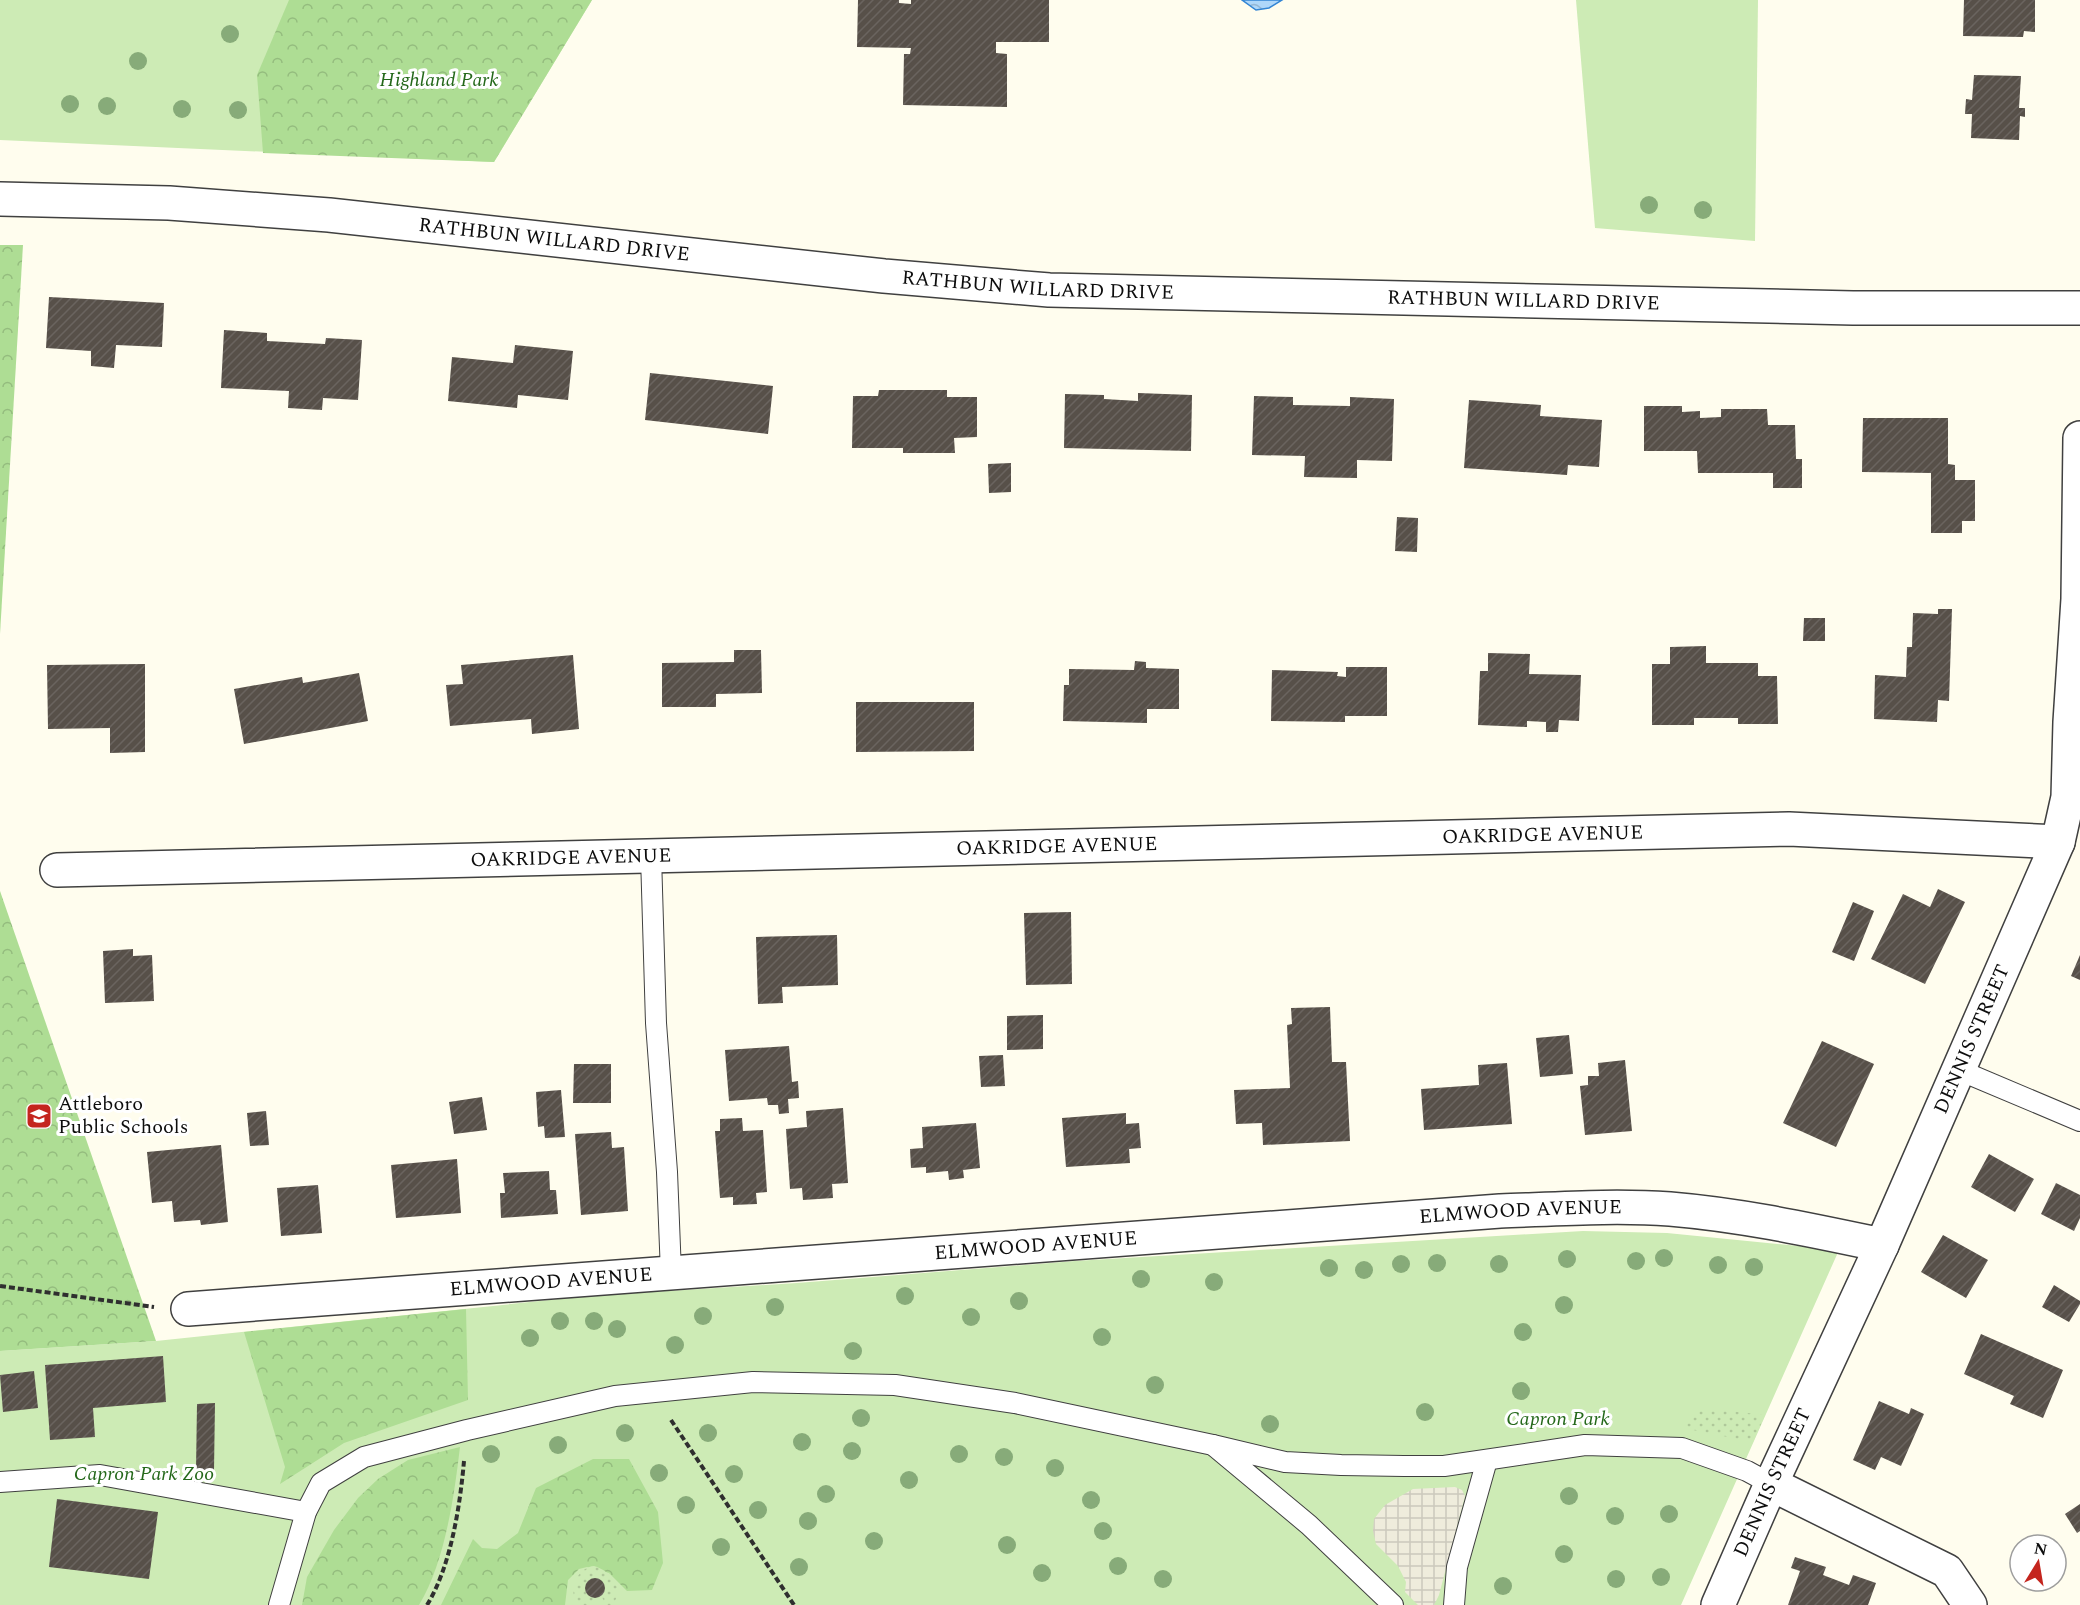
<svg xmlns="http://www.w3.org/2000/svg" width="2080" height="1605" font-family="Spectral,serif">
  <defs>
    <pattern id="forest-crowns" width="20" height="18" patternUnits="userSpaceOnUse" patternTransform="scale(1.5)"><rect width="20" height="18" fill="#aedd94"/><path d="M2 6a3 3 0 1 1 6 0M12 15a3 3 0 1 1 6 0" fill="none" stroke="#94bc7e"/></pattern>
    <pattern id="garden-dots" width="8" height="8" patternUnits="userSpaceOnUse" patternTransform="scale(1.5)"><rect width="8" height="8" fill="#cdebb5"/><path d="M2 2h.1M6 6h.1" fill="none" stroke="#afc89a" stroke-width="1.8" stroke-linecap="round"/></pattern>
    <pattern id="plaza-grid" width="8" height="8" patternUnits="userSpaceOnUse" patternTransform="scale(1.5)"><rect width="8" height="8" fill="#efecdc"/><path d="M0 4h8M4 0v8" fill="none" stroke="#ccc9bc"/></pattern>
    <pattern id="water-waves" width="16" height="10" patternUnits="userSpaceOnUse" patternTransform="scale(1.5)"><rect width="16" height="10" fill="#afd7f9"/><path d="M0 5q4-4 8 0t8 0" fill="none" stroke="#95b7d4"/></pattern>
    <pattern id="building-hatch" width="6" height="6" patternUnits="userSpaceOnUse" patternTransform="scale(1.5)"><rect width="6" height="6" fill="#575049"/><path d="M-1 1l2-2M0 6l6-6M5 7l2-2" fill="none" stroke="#6a645f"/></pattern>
  </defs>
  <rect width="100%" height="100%" fill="#fffdee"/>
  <g fill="#cdebb5">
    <path d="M0,0H592L494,162L0,140Z"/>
    <path d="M1576,0H1758L1755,241L1595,228Z"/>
    <path d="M1583,1231L1667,1233L1839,1250L1681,1605H0V1351L156,1341L588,1296L797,1283L1075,1261Z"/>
  </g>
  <g fill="url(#forest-crowns)">
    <path d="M289,0H592L494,162L263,153L257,75Z"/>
    <path d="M0,245H23L0,634Z"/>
    <path d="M0,891L156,1341L0,1351Z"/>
    <path d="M466,1309L468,1400L344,1443L280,1484L285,1467L244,1332Z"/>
    <path d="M460,1447C454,1497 445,1562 419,1605H302L307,1577L334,1530L358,1498L378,1479L408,1460Z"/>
    <path d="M593,1459H629L658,1512L663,1563L652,1590L627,1591L609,1573L587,1567L579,1569L568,1580L565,1605H441L473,1539L482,1548L497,1549L518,1533L536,1488Z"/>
  </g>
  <g fill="url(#garden-dots)">
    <path d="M1711,1409L1765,1415L1753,1442L1678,1427L1695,1412Z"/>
    <path d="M594,1566C611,1571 626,1589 612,1605H606L602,1597L606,1590L604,1582L598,1577L590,1579L585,1585L586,1593L594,1598L595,1605H579C577,1602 574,1599 574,1596C571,1582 581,1567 594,1566Z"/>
  </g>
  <path fill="url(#plaza-grid)" d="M1455,1487L1462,1490L1465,1496L1439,1595L1434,1605H1418L1405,1592L1406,1582L1398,1566L1376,1544L1373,1531L1374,1519L1385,1505L1413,1489Z"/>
  <path fill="url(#water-waves)" stroke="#3385d4" stroke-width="1.5" d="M1242,0H1282L1269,8L1256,10Z"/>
  <g fill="url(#building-hatch)">
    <path d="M858,0H899V3L911,4V0H1049V42H996V53L1007,54V107L903,105L904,54H910L911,48L857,47Z"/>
    <path d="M1964,0H2035V32L2024,31L2023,37L1963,36Z"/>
    <path d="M1974,75L2021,76L2019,108H2025V117L2020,116L2019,140L1971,138L1972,114H1965L1966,99L1972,100Z"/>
    <path d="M49,297L164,303L162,347L116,345L114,368L91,366V351L46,348Z"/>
    <path d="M224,330L267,333V341L325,344L326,338L362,340L358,400L323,398L322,410L288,408L289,391L221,388Z"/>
    <path d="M515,345L573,351L568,400L518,395L517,408L448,401L452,357L513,363Z"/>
    <path d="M650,373L773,386L768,434L645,420Z"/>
    <path d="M879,390H947V397H977V437L954,438L955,453H903V448H852L853,396H878Z"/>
    <path d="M1138,393L1192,395L1191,451L1064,448L1065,394L1104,395V399L1138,401Z"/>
    <path d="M1254,396L1293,397V405L1350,406V397L1394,399L1392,461L1357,460V478L1304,477L1305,456L1252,455Z"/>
    <path d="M1469,400L1541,405L1540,416L1602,420L1599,467L1568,465L1567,475L1464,468Z"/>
    <path d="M1644,406H1682V412L1700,411V418L1721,417V409H1767L1768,425H1795L1796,459H1802V488H1773V473H1698L1697,451H1644Z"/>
    <path d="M1863,418H1948V464L1955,465V480H1975V521H1962V533H1931V473L1862,472Z"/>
    <path d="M1011,463V492L989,493L988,464Z"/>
    <path d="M1397,517L1418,518L1417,552L1395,551Z"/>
    <path d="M1938,609H1952L1949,701L1938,700L1937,722L1874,719L1875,675L1906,677L1907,647H1912L1913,613L1938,614Z"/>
    <path d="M1804,618H1825V641H1803Z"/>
    <path d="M1706,646V663H1758V676H1777L1778,724H1738V718H1694V725H1652V664H1670V647Z"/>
    <path d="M734,650H761L762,693L716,694V707H662V663L734,662Z"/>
    <path d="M1488,653L1530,654L1529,674L1581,675L1579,721L1559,720L1558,732H1546V722L1527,721V727L1478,725L1480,671H1488Z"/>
    <path d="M573,655L579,729L532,734L531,719L450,726L446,685L463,684L461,665Z"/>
    <path d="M1135,661L1146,662V668L1179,669V709H1147V723L1063,721L1064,685H1069V669L1134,670Z"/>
    <path d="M145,664V752L110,753V728L48,729L47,665Z"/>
    <path d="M1346,667H1387V716H1345V722L1271,721L1272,670L1338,672L1337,676L1346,677Z"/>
    <path d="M359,673L368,721L244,744L234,689L302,677L303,683Z"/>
    <path d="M856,702H974V751L856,752Z"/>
    <path d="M1938,889L1965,902L1925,984L1871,959L1903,894L1930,907Z"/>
    <path d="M1853,902L1874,911L1854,961L1832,952Z"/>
    <path d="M1071,912L1072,984L1026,985L1024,913Z"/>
    <path d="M837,935L838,985L782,987L783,1003L758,1004L756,937Z"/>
    <path d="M133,949V956L152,955L154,1001L105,1003L103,951Z"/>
    <path d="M2080,955V980L2071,976Z"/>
    <path d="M1330,1007L1332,1062H1346L1350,1141L1263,1145L1262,1123L1236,1124L1234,1090L1290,1088L1287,1025L1292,1024L1291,1008Z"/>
    <path d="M1043,1015V1049L1007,1050V1016Z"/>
    <path d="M1569,1035L1573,1074L1540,1077L1536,1038Z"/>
    <path d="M1822,1041L1874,1064L1836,1147L1783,1123Z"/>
    <path d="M789,1046L792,1082L798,1081L799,1098L788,1099L789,1113L779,1114L778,1105H768L767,1098L729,1101L725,1050Z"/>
    <path d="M1003,1055L1005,1086L981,1087L979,1056Z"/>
    <path d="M1625,1060L1632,1131L1585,1135L1580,1086L1588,1085V1076H1599L1598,1063Z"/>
    <path d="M1507,1063L1512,1124L1424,1130L1421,1089L1479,1085L1478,1065Z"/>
    <path d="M574,1064H611V1103H573Z"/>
    <path d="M561,1090L565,1137L545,1138L544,1126L538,1127L536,1092Z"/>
    <path d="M482,1097L487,1130L454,1134L449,1102Z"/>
    <path d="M843,1108L848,1183L832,1184L833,1198L803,1200L802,1188L790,1189L786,1129L807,1127L806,1111Z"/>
    <path d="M266,1111L269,1145L250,1146L247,1113Z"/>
    <path d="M1126,1113V1124L1139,1123L1141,1148L1129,1149L1130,1163L1066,1167L1062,1118Z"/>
    <path d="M742,1118L743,1131L763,1130L767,1192L756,1193L757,1204L733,1205V1197L720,1198L715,1131H720V1119Z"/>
    <path d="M976,1123L980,1168L963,1170L964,1178L949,1180L948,1171L926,1173V1167L911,1168L910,1149L923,1148L922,1127Z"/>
    <path d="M611,1132L612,1148L624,1147L628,1211L581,1215L575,1134Z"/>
    <path d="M221,1145L228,1222L201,1225L200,1220L174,1222L172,1201L152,1203L147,1152Z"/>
    <path d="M1989,1154L2034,1179L2015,1212L1971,1187Z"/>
    <path d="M457,1159L461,1213L396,1218L391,1165Z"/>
    <path d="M549,1171L550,1190H556L558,1214L501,1218L500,1193H505L503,1173Z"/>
    <path d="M2056,1183L2080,1195V1218L2074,1231L2041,1214Z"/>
    <path d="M318,1185L322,1233L281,1236L277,1188Z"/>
    <path d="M1943,1235L1988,1260L1966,1298L1921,1272Z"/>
    <path d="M2054,1285L2080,1301V1304L2069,1322L2042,1307Z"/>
    <path d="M1981,1334L2063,1370L2043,1418L2010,1404L2014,1396L1964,1374Z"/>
    <path d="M163,1356L166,1402L93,1408L95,1437L50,1440L45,1365Z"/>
    <path d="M34,1371L38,1408L3,1412L0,1375Z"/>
    <path d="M1879,1401L1909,1414L1911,1408L1924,1414L1901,1466L1881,1457L1875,1470L1853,1460Z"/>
    <path d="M215,1403L214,1470H196L197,1404Z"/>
    <path d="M57,1499L158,1512L149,1579L49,1567Z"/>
    <path d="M2080,1504V1531L2077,1533L2065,1514Z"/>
    <path d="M1795,1557L1826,1567L1823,1575L1849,1585L1853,1575L1876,1583L1868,1605H1788L1800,1571L1791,1568Z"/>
    <circle cx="595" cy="1588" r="10"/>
  </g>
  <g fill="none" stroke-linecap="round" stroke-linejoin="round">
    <g stroke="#404040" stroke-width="22">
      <g id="service">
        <path d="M651,856L656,1023L667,1172L671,1273"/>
        <path d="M1959,1070L2080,1121"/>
        <path d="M0,1482L100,1475L306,1512"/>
        <path d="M279,1605L306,1512L321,1483L364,1457L467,1430L615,1396L753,1382L895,1385L1015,1403L1213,1445"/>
        <path d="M1393,1605L1309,1525L1213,1445L1285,1462L1341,1465L1404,1466H1444L1585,1445L1682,1448L1747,1471L1771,1484"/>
        <path d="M1454,1605L1457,1567L1487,1460"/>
      </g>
    </g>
    <g stroke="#404040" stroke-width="36">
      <g id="minor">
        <path id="s1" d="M0,199L169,203L329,215L884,276L1049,290L1853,308H2080"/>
        <path id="s2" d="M57,870L1789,829L2058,842"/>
        <path id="s3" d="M188,1309L1500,1211C1557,1209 1614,1205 1670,1209C1742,1215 1811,1230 1882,1245"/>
        <path d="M1771,1484L1947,1571L1970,1605"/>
        <path id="s4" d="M1718,1605L1771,1484L1882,1245L2058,842L2068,797L2070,722L2078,599L2080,438"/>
      </g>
    </g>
    <g stroke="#2f2f2f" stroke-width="4" stroke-dasharray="6 3" stroke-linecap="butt">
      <path d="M0,1286L154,1307"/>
      <path d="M671,1420L794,1605"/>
      <path d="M427,1605C451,1566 460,1506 464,1461"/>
    </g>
    <use href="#service" stroke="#fff" stroke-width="20"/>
    <use href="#minor" stroke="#fff" stroke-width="33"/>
  </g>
  <g fill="#87ab79">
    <circle cx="230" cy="34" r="9"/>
    <circle cx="138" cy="61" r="9"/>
    <circle cx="70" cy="104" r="9"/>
    <circle cx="107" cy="106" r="9"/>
    <circle cx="182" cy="109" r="9"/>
    <circle cx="238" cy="110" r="9"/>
    <circle cx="1649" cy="205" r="9"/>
    <circle cx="1703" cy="210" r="9"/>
    <circle cx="1664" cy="1258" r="9"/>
    <circle cx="1567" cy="1259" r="9"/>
    <circle cx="1636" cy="1261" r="9"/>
    <circle cx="1437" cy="1263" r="9"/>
    <circle cx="1401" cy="1264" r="9"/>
    <circle cx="1499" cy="1264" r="9"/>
    <circle cx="1718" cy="1265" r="9"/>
    <circle cx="1754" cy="1267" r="9"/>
    <circle cx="1329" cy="1268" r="9"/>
    <circle cx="1364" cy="1270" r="9"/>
    <circle cx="1141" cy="1279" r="9"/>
    <circle cx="1214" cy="1282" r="9"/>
    <circle cx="905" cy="1296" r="9"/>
    <circle cx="1019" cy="1301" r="9"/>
    <circle cx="1564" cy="1305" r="9"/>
    <circle cx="775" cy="1307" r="9"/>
    <circle cx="703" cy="1316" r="9"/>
    <circle cx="971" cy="1317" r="9"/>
    <circle cx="560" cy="1321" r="9"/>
    <circle cx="594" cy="1321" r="9"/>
    <circle cx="617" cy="1329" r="9"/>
    <circle cx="1523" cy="1332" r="9"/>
    <circle cx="1102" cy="1337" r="9"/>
    <circle cx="530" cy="1338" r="9"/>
    <circle cx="675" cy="1345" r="9"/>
    <circle cx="853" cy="1351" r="9"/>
    <circle cx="1155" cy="1385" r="9"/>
    <circle cx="1521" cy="1391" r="9"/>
    <circle cx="1425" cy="1412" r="9"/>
    <circle cx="861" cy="1418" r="9"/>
    <circle cx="1270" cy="1424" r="9"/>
    <circle cx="625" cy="1433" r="9"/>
    <circle cx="708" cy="1433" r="9"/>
    <circle cx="802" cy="1442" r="9"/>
    <circle cx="558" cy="1445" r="9"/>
    <circle cx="852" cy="1451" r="9"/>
    <circle cx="491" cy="1454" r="9"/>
    <circle cx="959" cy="1454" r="9"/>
    <circle cx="1004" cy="1457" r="9"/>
    <circle cx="1055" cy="1468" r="9"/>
    <circle cx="659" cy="1473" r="9"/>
    <circle cx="734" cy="1474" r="9"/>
    <circle cx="909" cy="1480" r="9"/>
    <circle cx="826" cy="1494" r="9"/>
    <circle cx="1569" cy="1496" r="9"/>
    <circle cx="1091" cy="1500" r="9"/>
    <circle cx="686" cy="1505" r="9"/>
    <circle cx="758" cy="1510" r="9"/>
    <circle cx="1669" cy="1514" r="9"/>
    <circle cx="1615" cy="1516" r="9"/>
    <circle cx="808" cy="1521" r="9"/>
    <circle cx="1103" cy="1531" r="9"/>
    <circle cx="874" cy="1541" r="9"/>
    <circle cx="1007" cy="1545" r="9"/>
    <circle cx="721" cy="1547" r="9"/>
    <circle cx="1564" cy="1554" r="9"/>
    <circle cx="1118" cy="1566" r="9"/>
    <circle cx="799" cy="1567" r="9"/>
    <circle cx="1042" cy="1573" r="9"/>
    <circle cx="1661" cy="1577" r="9"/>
    <circle cx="1163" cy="1579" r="9"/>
    <circle cx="1616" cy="1579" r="9"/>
    <circle cx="1503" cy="1586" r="9"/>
  </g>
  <defs>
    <g id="school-square" transform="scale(1.35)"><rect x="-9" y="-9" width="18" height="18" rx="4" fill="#c4251e" stroke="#fff"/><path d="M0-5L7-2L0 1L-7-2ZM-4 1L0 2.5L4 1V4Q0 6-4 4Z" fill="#fff"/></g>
  </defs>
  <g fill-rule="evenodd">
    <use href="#school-square" x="39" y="1116"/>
  </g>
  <g text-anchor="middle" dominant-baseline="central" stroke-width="6" stroke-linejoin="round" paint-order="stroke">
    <g font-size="20" font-style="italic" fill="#24681a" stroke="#fff">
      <text x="439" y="80">Highland Park</text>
      <text x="1558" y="1419">Capron Park</text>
      <text x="144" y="1474">Capron Park Zoo</text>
    </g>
    <g font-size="20" fill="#0d0d0d" stroke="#fff">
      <text stroke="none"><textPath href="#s1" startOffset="556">RATHBUN WILLARD DRIVE</textPath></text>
      <text stroke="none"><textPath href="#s1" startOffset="1042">RATHBUN WILLARD DRIVE</textPath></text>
      <text stroke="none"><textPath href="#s1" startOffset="1528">RATHBUN WILLARD DRIVE</textPath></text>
      <text stroke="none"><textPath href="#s2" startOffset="1486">OAKRIDGE AVENUE</textPath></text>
      <text stroke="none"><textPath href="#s2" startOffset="1000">OAKRIDGE AVENUE</textPath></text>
      <text stroke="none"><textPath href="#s2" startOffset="514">OAKRIDGE AVENUE</textPath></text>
      <text stroke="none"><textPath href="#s4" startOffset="620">DENNIS STREET</textPath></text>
      <text stroke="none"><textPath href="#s3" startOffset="1336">ELMWOOD AVENUE</textPath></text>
      <text stroke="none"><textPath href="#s3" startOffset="850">ELMWOOD AVENUE</textPath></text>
      <text stroke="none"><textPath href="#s3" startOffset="364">ELMWOOD AVENUE</textPath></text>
      <text stroke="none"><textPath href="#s4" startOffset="134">DENNIS STREET</textPath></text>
    </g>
    <g font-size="20" fill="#0d0d0d" stroke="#fff" text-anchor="start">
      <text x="58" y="1104">Attleboro<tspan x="58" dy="23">Public Schools</tspan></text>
    </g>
  </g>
  <g transform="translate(2038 1563) rotate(11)"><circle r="28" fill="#ffffff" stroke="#9e9e9e" stroke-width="1.5"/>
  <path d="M0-4.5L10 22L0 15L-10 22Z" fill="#c4251e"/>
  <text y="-9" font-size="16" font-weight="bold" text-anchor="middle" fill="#0d0d0d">N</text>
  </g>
</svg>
